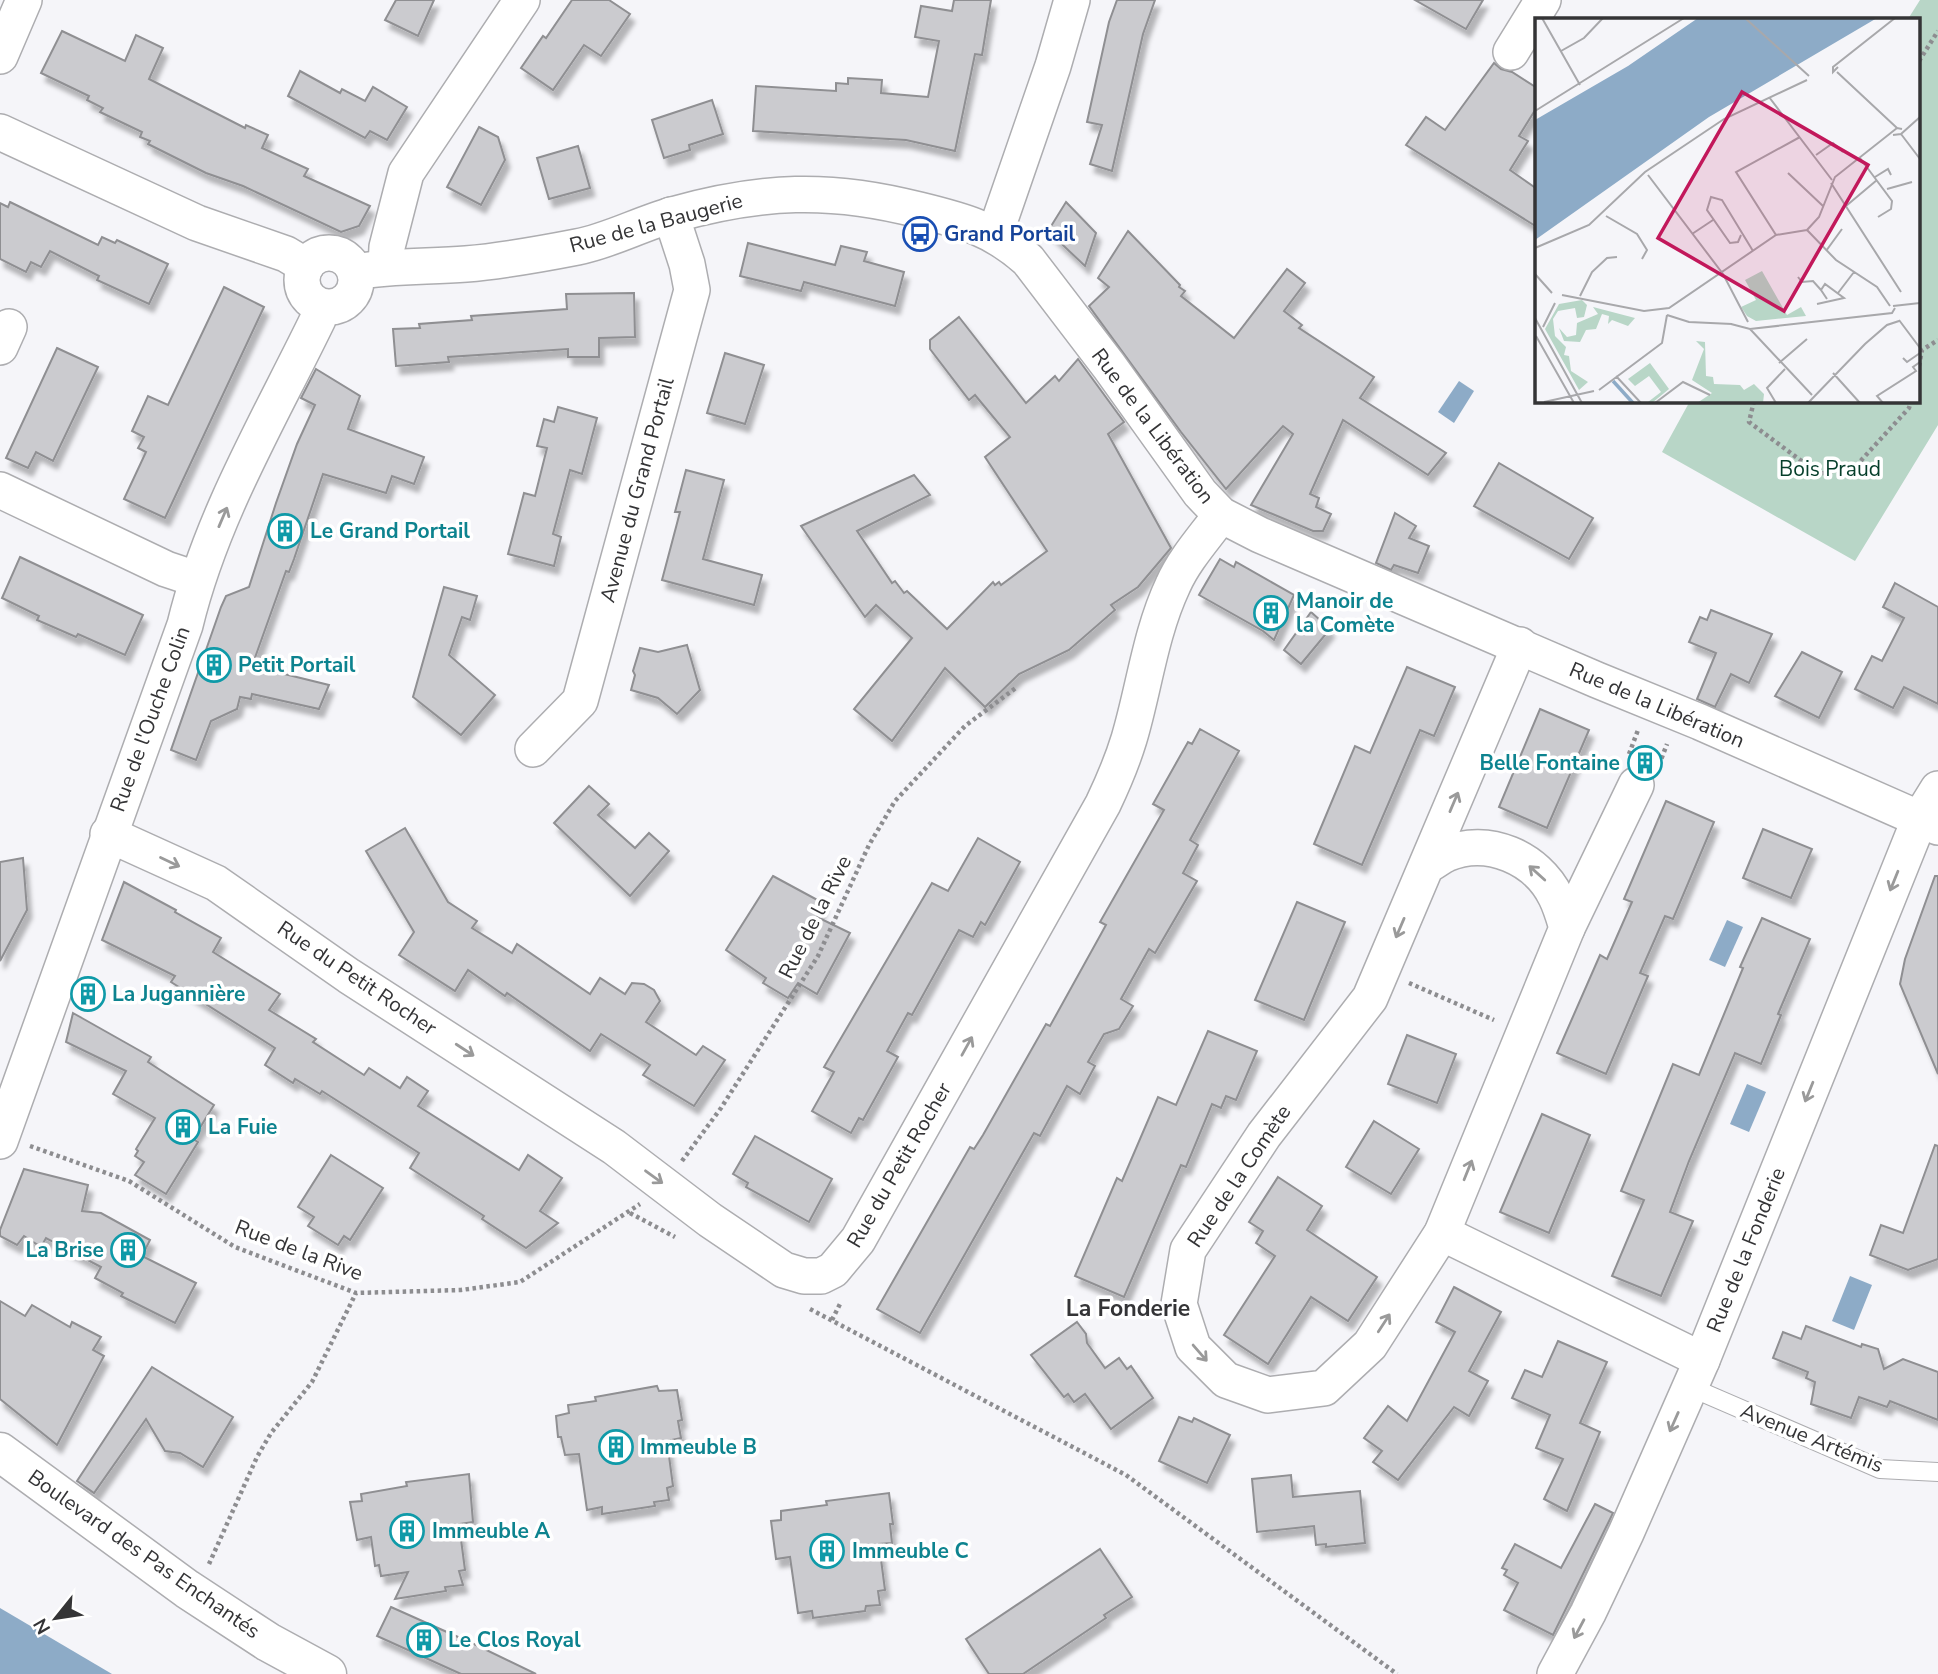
<svg xmlns="http://www.w3.org/2000/svg" width="1938" height="1674" font-family="'Nunito Sans',sans-serif">
  <defs>
    <filter id="shadow"><feDropShadow dx="4.5" dy="8" stdDeviation="2" flood-color="#0004"/></filter>
  </defs>
  <rect width="100%" height="100%" fill="#f5f5f9"/>
  <path fill="#b8d6c7" d="M1920,0H1938V425L1855,561L1662,452L1690,401H1919V19H1908Z"/>
  <g fill="#8dabc7">
    <path d="M1459,381L1474,391L1454,423L1438,412Z"/>
    <path d="M1727,920L1743,927L1725,967L1709,960Z"/>
    <path d="M1747,1084L1766,1092L1749,1132L1730,1124Z"/>
    <path d="M1850,1276L1872,1285L1854,1330L1832,1321Z"/>
    <path d="M0,1608L112,1674H0Z"/>
  </g>
  <g fill="#cbcbcf" stroke="#8f8f92" stroke-width="2" filter="url(#shadow)">
    <path d="M396,0H434L418,36L385,20Z"/>
    <path d="M572,0H609L630,14L601,56L584,45L553,90L521,68L543,36L546,38Z"/>
    <path d="M954,0H991L982,55L975,54L955,151L906,140L753,131L756,86L836,91V83L848,84V78L882,80L881,93L928,97L939,41L915,37L921,6L952,11Z"/>
    <path d="M1117,0H1155L1143,34L1112,171L1090,164L1102,125L1087,122L1109,22Z"/>
    <path d="M1415,0H1483L1466,29Z"/>
    <path d="M62,31L125,61L136,35L163,48L149,79L245,128L246,125L268,135L262,148L308,169L304,176L370,206L359,226L341,232L243,186L206,173L148,144L150,141L140,137L142,132L100,112L103,108L87,100L89,96L41,73Z"/>
    <path d="M1494,63L1501,69L1512,72L1537,88V107L1519,136L1528,141L1510,170L1537,189V227L1406,145L1426,117L1445,130Z"/>
    <path d="M300,71L340,93L342,89L365,101L373,87L407,107L387,140L370,131L365,138L288,96Z"/>
    <path d="M712,100L723,134L689,145L690,150L664,158L652,120Z"/>
    <path d="M479,127L498,137L505,160L481,205L447,187Z"/>
    <path d="M578,146L590,188L549,199L537,158Z"/>
    <path d="M10,202L98,245L102,237L115,243L117,240L168,264L149,304L97,280L99,276L50,251L41,267L31,262L26,272L0,259V203L8,207Z"/>
    <path d="M1066,202L1096,233L1085,266L1048,231Z"/>
    <path d="M1128,231L1180,285L1179,287L1185,291L1181,296L1234,338L1287,269L1305,283L1284,311L1302,325L1299,328L1374,377L1360,398L1446,453L1428,475L1343,420L1310,494L1319,498L1316,507L1331,514L1323,531H1313L1251,505L1293,434L1283,426L1226,489L1181,432L1089,306L1109,287L1098,278Z"/>
    <path d="M748,243L835,265L841,246L867,252L864,261L904,272L895,306L804,282L801,291L740,276Z"/>
    <path d="M224,287L264,307L165,518L124,499L146,452L138,448L144,437L132,431L148,396L168,405Z"/>
    <path d="M634,293L635,337L599,338V357H568V349L448,357L449,362L396,366L393,329L420,328L419,324L472,320L471,316L567,309L566,294Z"/>
    <path d="M959,317L1026,403L1055,376L1059,381L1078,359L1124,422L1108,434L1171,548L1138,587L1111,605L1115,610L1069,650L1019,674L985,707L945,668L892,741L854,709L912,638L876,605L865,617L801,526L914,475L930,495L857,531L892,583L895,581L904,593L907,591L947,629L993,582L995,585L999,582L1001,585L1047,551L985,457L1010,437L975,395L969,400L930,349V340Z"/>
    <path d="M57,348L98,367L53,461L36,452L28,468L6,458Z"/>
    <path d="M725,353L764,365L745,424L707,413Z"/>
    <path d="M316,369L360,396L348,429L424,457L414,484L392,476L386,493L323,474L294,559L289,572L286,571L252,666L329,685L319,709L252,694L251,699L240,697L237,709L211,721L196,760L171,750L221,607L226,596L249,587L276,503L297,444L315,405L301,398Z"/>
    <path d="M558,407L597,418L582,474L570,470L553,534L561,537L554,566L508,554L524,493L535,496L547,448L537,446L544,419L554,422Z"/>
    <path d="M1499,463L1593,518L1569,559L1474,506Z"/>
    <path d="M686,470L724,480L703,559L762,575L754,605L662,580L680,512H675Z"/>
    <path d="M1395,513L1416,526L1409,538L1429,546L1418,573L1394,565L1391,570L1376,563Z"/>
    <path d="M20,557L143,615L125,655L78,634L76,637L37,620L39,616L2,598Z"/>
    <path d="M1220,559L1234,567L1236,562L1294,595L1274,640L1263,631L1199,595Z"/>
    <path d="M1895,583L1938,607V704L1904,687L1893,708L1855,689L1872,656L1882,661L1904,618L1883,607Z"/>
    <path d="M444,587L477,596L470,620L462,617L449,655L495,695L461,735L413,697Z"/>
    <path d="M1711,610L1772,634L1749,683L1731,674L1715,707L1697,699L1716,653L1689,642L1700,617L1707,620Z"/>
    <path d="M1311,612L1330,629L1301,664L1284,650Z"/>
    <path d="M687,645L700,690L677,714L658,698L631,690L635,675L633,671L640,648L658,652Z"/>
    <path d="M1802,652L1842,672L1819,718L1775,696Z"/>
    <path d="M1407,667L1455,687L1434,736L1420,730L1362,865L1314,844L1355,746L1370,753Z"/>
    <path d="M1540,709L1589,730L1547,828L1499,807Z"/>
    <path d="M1200,729L1239,751L1190,840L1198,845L1183,873L1197,881L1155,953L1149,949L1121,999L1133,1006L1119,1029L1104,1034L1088,1062L1095,1066L1080,1094L1067,1086L1040,1136L1034,1133L920,1333L877,1309L970,1147L974,1149L983,1135L1046,1024L1050,1026L1106,925L1100,922L1164,810L1153,804L1188,742L1192,744Z"/>
    <path d="M589,786L609,804L598,815L635,848L649,833L669,851L630,896L554,823Z"/>
    <path d="M1666,801L1714,822L1673,919L1665,916L1640,973L1648,976L1606,1074L1557,1053L1600,955L1607,959L1632,902L1624,899Z"/>
    <path d="M405,828L448,902L477,921L472,928L512,953L517,944L590,994L600,978L625,994L632,983L644,984L654,990L660,1001L646,1022L696,1055L703,1046L725,1060L694,1106L643,1075L650,1065L601,1034L590,1051L507,993L505,996L468,970L455,991L399,955L414,932L366,851Z"/>
    <path d="M1763,829L1812,849L1791,898L1743,878Z"/>
    <path d="M978,838L1020,862L985,925L981,922L973,937L959,930L912,1015L908,1013L887,1051L898,1057L863,1120L859,1118L851,1133L812,1111L834,1072L824,1067L932,883L948,891Z"/>
    <path d="M23,858L27,910L0,961V862Z"/>
    <path d="M773,876L823,903L817,917L850,933L817,994L798,983L788,998L763,983L766,978L726,950Z"/>
    <path d="M1935,876H1938V1074L1900,984L1905,959Z"/>
    <path d="M124,882L176,910L175,912L221,938L213,952L280,994L269,1010L316,1039L313,1042L364,1075L369,1068L400,1088L407,1077L428,1091L418,1106L519,1170L528,1155L562,1178L540,1211L558,1223L526,1248L482,1219L484,1216L410,1168L419,1153L322,1091L320,1094L295,1079L293,1083L265,1065L275,1048L171,982L175,976L102,940Z"/>
    <path d="M1297,902L1345,922L1304,1020L1255,1000Z"/>
    <path d="M1762,918L1810,939L1778,1014L1781,1015L1761,1064L1735,1053L1689,1161L1670,1212L1693,1221L1661,1296L1612,1276L1644,1200L1621,1191L1673,1064L1699,1075L1743,968L1740,967Z"/>
    <path d="M73,1013L151,1057L148,1062L214,1105L193,1139L198,1142L166,1194L135,1175L144,1162L135,1156L138,1151L136,1149L155,1118L113,1094L126,1071L66,1042Z"/>
    <path d="M1208,1031L1257,1051L1236,1100L1226,1096L1221,1108L1212,1104L1186,1167L1181,1165L1124,1297L1075,1276L1117,1178L1122,1181L1158,1097L1176,1105Z"/>
    <path d="M1407,1035L1456,1054L1437,1103L1388,1084Z"/>
    <path d="M1542,1114L1590,1135L1549,1233L1500,1212Z"/>
    <path d="M1374,1121L1419,1149L1391,1194L1346,1167Z"/>
    <path d="M755,1136L832,1179L809,1222L746,1187L748,1183L733,1174Z"/>
    <path d="M1935,1145L1938,1146V1259L1908,1270L1870,1255L1881,1225L1903,1233Z"/>
    <path d="M331,1155L383,1188L350,1240L344,1236L338,1245L308,1226L314,1217L298,1207Z"/>
    <path d="M24,1169L88,1185L82,1211L101,1213L150,1240L142,1256L196,1283L175,1323L121,1296L123,1293L95,1278L101,1267L46,1238L41,1247L24,1236L17,1245L0,1236V1230Z"/>
    <path d="M1278,1177L1322,1206L1307,1230L1377,1277L1348,1321L1311,1297L1268,1364L1224,1335L1275,1256L1256,1243L1263,1231L1249,1222Z"/>
    <path d="M1454,1287L1501,1312L1469,1371L1488,1381L1469,1416L1454,1407L1398,1480L1373,1462L1382,1451L1364,1438L1388,1406L1407,1421L1455,1332L1436,1322Z"/>
    <path d="M0,1301L25,1316L32,1305L70,1327L72,1322L101,1337L93,1350L104,1356L57,1445L0,1399Z"/>
    <path d="M1077,1322L1086,1334L1087,1343L1105,1368L1119,1358L1127,1369L1131,1366L1153,1398L1111,1429L1085,1394L1074,1402L1068,1394L1064,1397L1031,1355Z"/>
    <path d="M1806,1326L1861,1347L1862,1344L1878,1349L1884,1369L1903,1359L1938,1372V1420L1890,1401L1887,1407L1859,1397L1851,1418L1811,1404L1815,1382L1806,1378L1808,1372L1773,1358L1783,1332L1801,1339Z"/>
    <path d="M1558,1341L1607,1362L1580,1423L1600,1432L1567,1511L1544,1499L1563,1459L1536,1448L1550,1415L1512,1398L1525,1370L1542,1377Z"/>
    <path d="M152,1367L233,1417L203,1467L180,1453L165,1451L146,1419L94,1493L77,1481Z"/>
    <path d="M657,1386L659,1391L677,1390L682,1420L678,1421L681,1438L667,1441L673,1486L667,1488L669,1500L654,1502L655,1506L602,1514V1507L587,1510L579,1454L565,1455L561,1437H558L556,1416L569,1413L568,1405L596,1401L595,1397Z"/>
    <path d="M1179,1417L1192,1422L1194,1418L1230,1435L1207,1483L1159,1461Z"/>
    <path d="M469,1474L473,1522L459,1524L465,1570L459,1571L463,1585L445,1587L446,1591L395,1599L408,1572L381,1576L379,1565L375,1566L371,1537L357,1540L350,1502L362,1501L361,1494L407,1486L406,1482Z"/>
    <path d="M1291,1475L1293,1497L1360,1491L1365,1543L1326,1547V1544L1316,1545L1314,1526L1257,1532L1252,1479Z"/>
    <path d="M889,1493L893,1524H890L892,1543L879,1544L885,1590L878,1591L880,1605L866,1606L865,1611L813,1618L812,1611L798,1613L790,1557L776,1559L771,1521L781,1520V1511L827,1505L826,1501Z"/>
    <path d="M1595,1504L1613,1513L1553,1635L1504,1610L1518,1583L1504,1575L1507,1570L1502,1568L1515,1544L1561,1568Z"/>
    <path d="M1100,1549L1132,1597L1104,1615L1106,1618L1023,1674H989L966,1639Z"/>
    <path d="M391,1607L476,1645L536,1674H461L377,1636Z"/>
  </g>
  <g fill="none" stroke-linecap="round" stroke-linejoin="round">
    <g stroke="#adadb0" stroke-width="20">
      <path id="lane" d="M1690,1387L1880,1469L1938,1472"/>
    </g>
    <g stroke="#adadb0" stroke-width="38">
      <g id="street">
        <path d="M1511,52L1543,0"/>
        <path d="M0,56L24,0"/>
        <path d="M0,132L197,223L286,254L306,266"/>
        <path d="M995,234L1053,66L1072,0"/>
        <circle cx="329" cy="280" r="27"/>
        <path d="M386,267L387,247L406,173L522,0"/>
        <path d="M355,272C392,265 429,267 466,264C503,261 541,254 577,247C609,241 640,224 672,215C761,190 830,187 919,210C964,221 992,228 1028,260L1109,366L1200,493L1221,515L1260,535L1597,680L1700,722L1938,827"/>
        <path d="M0,347L9,327"/>
        <path d="M0,490L166,569L196,579"/>
        <path d="M533,749L580,701L692,290L687,264L671,215"/>
        <path d="M108,834L216,883L349,976L614,1147L710,1220L784,1270L804,1276H821L833,1270L858,1240L1103,804C1113,783 1122,762 1129,739C1144,689 1150,634 1173,585C1184,560 1204,538 1221,515"/>
        <path d="M1428,865C1434,862 1440,857 1446,854C1488,836 1537,858 1556,897C1561,907 1564,918 1567,928L1442,1233L1370,1345L1324,1388L1268,1395L1226,1380L1193,1347L1179,1304L1188,1250L1264,1135L1370,998L1520,645"/>
        <path d="M1567,928L1636,785"/>
        <path d="M0,1141L185,625C211,517 270,418 318,319L321,307"/>
        <path d="M1442,1233L1702,1360"/>
        <path d="M1555,1674L1588,1613L1626,1533L1702,1360L1920,818L1938,789"/>
      </g>
    </g>
    <g stroke="#adadb0" stroke-width="41">
      <path id="secondary" d="M0,1452L187,1589L268,1642L327,1674"/>
    </g>
    <g stroke="#8d8d90" stroke-width="4.5" stroke-dasharray="3.5 3.5" stroke-linecap="butt">
      <path d="M1919,61L1938,31"/>
      <path d="M1919,366L1922,350L1938,340"/>
      <path d="M1754,401L1749,422L1819,474L1855,467L1909,408L1911,401"/>
      <path d="M1629,754L1638,730"/>
      <path d="M1659,765L1667,744"/>
      <path d="M1409,983L1494,1020"/>
      <path d="M30,1146L129,1181L235,1247L356,1293L461,1290L520,1282L640,1204"/>
      <path d="M682,1161L721,1108L818,956L869,845L895,801L965,726L1017,687"/>
      <path d="M630,1213L675,1237"/>
      <path d="M810,1309L1126,1475L1397,1674"/>
      <path d="M832,1320L840,1304"/>
      <path d="M209,1564L257,1457L271,1433L312,1382L356,1293"/>
    </g>
    <use href="#lane" stroke="#fff" stroke-width="18"/>
    <use href="#street" stroke="#fff" stroke-width="35"/>
    <use href="#secondary" stroke="#fff" stroke-width="38"/>
  </g>
  <defs><path id="oneway-shaft" d="M-6 0H5M1.5-3L5.5 0L1.5 3" fill="none" stroke-width="1.6" stroke-linecap="round" stroke-linejoin="round" transform="scale(1.75)"/></defs>
  <g stroke="#9a9a9a">
    <use href="#oneway-shaft" transform="translate(223 517) rotate(-67)"/>
    <use href="#oneway-shaft" transform="translate(1454 802) rotate(-67)"/>
    <use href="#oneway-shaft" transform="translate(170 862) rotate(25)"/>
    <use href="#oneway-shaft" transform="translate(1537 873) rotate(-138)"/>
    <use href="#oneway-shaft" transform="translate(1894 881) rotate(112)"/>
    <use href="#oneway-shaft" transform="translate(1400 928) rotate(113)"/>
    <use href="#oneway-shaft" transform="translate(967 1046) rotate(-61)"/>
    <use href="#oneway-shaft" transform="translate(465 1050) rotate(33)"/>
    <use href="#oneway-shaft" transform="translate(1809 1092) rotate(112)"/>
    <use href="#oneway-shaft" transform="translate(1468 1170) rotate(-68)"/>
    <use href="#oneway-shaft" transform="translate(654 1177) rotate(36)"/>
    <use href="#oneway-shaft" transform="translate(1384 1323) rotate(-57)"/>
    <use href="#oneway-shaft" transform="translate(1200 1353) rotate(49)"/>
    <use href="#oneway-shaft" transform="translate(1674 1422) rotate(114)"/>
    <use href="#oneway-shaft" transform="translate(1579 1629) rotate(118)"/>
  </g>
  <defs>
    <g id="bus-ring" transform="scale(1.75)"><circle r="9.5" fill="#fff" stroke="#1a4fb4" stroke-width="1.5"/><path d="M-5-6H5V4H4V6H2V4H-2V6H-4V4H-5ZM-3.5-4V0h7V-4ZM-3.5 1.2v1.5H-2V1.2ZM2 1.2v1.5H3.5V1.2Z" fill="#1a4fb4"/></g>
    <g id="building-ring" transform="scale(1.75)"><circle r="9.5" fill="#fff" stroke="#0f9aa8" stroke-width="1.5"/><path d="M-4-6H4V6H1V3H-1V6H-4ZM-2.5-4.3h1.7v1.8h-1.7ZM.8-4.3h1.7v1.8H.8ZM-2.5-1h1.7V.8h-1.7ZM.8-1h1.7V.8H.8Z" fill="#0f9aa8"/></g>
  </defs>
  <g fill-rule="evenodd">
    <use href="#bus-ring" x="920" y="234"/>
    <use href="#building-ring" x="285" y="531"/>
    <use href="#building-ring" x="1271" y="613"/>
    <use href="#building-ring" x="214" y="665"/>
    <use href="#building-ring" x="1645" y="763"/>
    <use href="#building-ring" x="88" y="994"/>
    <use href="#building-ring" x="183" y="1127"/>
    <use href="#building-ring" x="128" y="1250"/>
    <use href="#building-ring" x="616" y="1447"/>
    <use href="#building-ring" x="407" y="1531"/>
    <use href="#building-ring" x="827" y="1551"/>
    <use href="#building-ring" x="424" y="1640"/>
  </g>
  <g text-anchor="middle" dominant-baseline="central" stroke-width="7" stroke-linejoin="round" paint-order="stroke">
    <g font-size="21" fill="#343436" stroke="#fff">
      <text transform="translate(656 223) rotate(-15)">Rue de la Baugerie</text>
      <text transform="translate(1153 426) rotate(53)">Rue de la Libération</text>
      <text transform="translate(637 490) rotate(-75)">Avenue du Grand Portail</text>
      <text transform="translate(1657 705) rotate(23)">Rue de la Libération</text>
      <text transform="translate(150 719) rotate(-70)">Rue de l'Ouche Colin</text>
      <text transform="translate(815 917) rotate(-63)">Rue de la Rive</text>
      <text transform="translate(357 978) rotate(34)">Rue du Petit Rocher</text>
      <text transform="translate(899 1165) rotate(-60)">Rue du Petit Rocher</text>
      <text transform="translate(1239 1176) rotate(-56)">Rue de la Comète</text>
      <text transform="translate(299 1250) rotate(21)">Rue de la Rive</text>
      <text transform="translate(1746 1250) rotate(-68)">Rue de la Fonderie</text>
      <text transform="translate(1812 1438) rotate(22)">Avenue Artémis</text>
      <text transform="translate(144 1554) rotate(35)">Boulevard des Pas Enchantés</text>
    </g>
    <g font-size="21" font-weight="bold" fill="#164399" stroke="#fff" text-anchor="start">
      <text x="944" y="234">Grand Portail</text>
    </g>
    <g font-size="21" fill="#053e2a" stroke="#fff">
      <text x="1830" y="469">Bois Praud</text>
    </g>
    <g font-size="21" font-weight="bold" fill="#0d838f" stroke="#fff" text-anchor="start">
      <text x="310" y="531">Le Grand Portail</text>
      <text x="1296" y="601">Manoir de<tspan x="1296" dy="24">la Comète</tspan></text>
      <text x="238" y="665">Petit Portail</text>
      <text x="1620" y="763" text-anchor="end">Belle Fontaine</text>
      <text x="112" y="994">La Jugannière</text>
      <text x="208" y="1127">La Fuie</text>
      <text x="104" y="1250" text-anchor="end">La Brise</text>
      <text x="640" y="1447">Immeuble B</text>
      <text x="432" y="1531">Immeuble A</text>
      <text x="852" y="1551">Immeuble C</text>
      <text x="448" y="1640">Le Clos Royal</text>
    </g>
    <g font-size="23" font-weight="bold" fill="#343436" stroke="#fff">
      <text x="1128" y="1308">La Fonderie</text>
    </g>
  </g>
  <g transform="translate(1535 18)">
    <rect width="385" height="385" fill="#f5f5f9"/>
    <path d="M227,253L252,297L266,289L271,298L221,303L212,298L206,289L221,282L210,262ZM47,282L52,287L49,299L42,300L40,290L23,293L18,301L20,318L31,329L29,337L34,338L36,353L53,364L44,372L10,311L24,286ZM58,289L100,300L93,308L77,302L73,306L74,298L67,296L61,311L51,312L45,324L29,323L24,310L32,319L41,317L42,305L63,296ZM161,323L170,324L171,358L178,359L179,366L205,367L209,372L219,366L229,376L228,385H162L177,375L157,362L169,331ZM115,345L134,371L117,385L113,384L126,374L114,358L100,368L93,361Z" fill="#b8d6c7"/>
    <path d="M163,0H342L174,99L0,222V102L93,48Z" fill="#8dabc7"/>
    <path fill="none" stroke="#8dabc7" stroke-width="3.5" d="M78,363L98,385"/>
    <path fill="none" stroke="#a8a8ab" stroke-width="2" d="M7,0L45,67M210,0L274,58M26,33L49,20L68,0M303,49L298,54V49L360,0M302,54L362,110M234,79L297,162M0,93L149,0M366,116L385,141M358,117L366,116L385,99M281,137L298,125L308,134M325,140L357,183L356,191L343,199M253,155L288,188M113,157L188,256L213,304M340,159L353,151L356,157M296,165L366,274M352,171L377,164M311,188L342,162M71,198L102,216L112,232L107,241M272,212L284,199L300,159L362,110L367,111M272,212L301,242L342,269L355,288M157,216L178,202M206,217L203,224L195,225L172,192L176,179L187,182L218,233M241,217L201,154L265,119M0,230L54,207L110,154L189,101L272,62M291,233L307,211M0,256L17,275M263,259L267,264L278,263L286,272M303,275L319,254M27,277L109,293L134,290L241,217L272,212M45,278L57,254L72,240L82,239M282,286L309,280L290,266L286,272L292,281M358,288L385,285M132,297L154,304L197,306M0,300L47,385M364,302L385,330M196,306L215,311L357,295L360,290M8,309L20,285M215,311L277,377M1,318L39,385M368,340L372,344L385,335M244,345L272,321M298,355L325,385M81,358L106,385M64,372L127,325L132,297M9,384L59,373M120,385L148,364L175,377M241,385L232,370L250,351M273,385L330,326L352,307L364,303M348,385L342,378L381,353L378,349L385,344"/>
    <path fill="#c2185b" fill-opacity="0.15" stroke="#c2185b" stroke-width="3.5" d="M207,74L333,147L249,293L123,220Z"/>
    <rect width="385" height="385" fill="none" stroke="#343436" stroke-width="3.5"/>
  </g>
  <g transform="translate(56 1618) rotate(240)" stroke="#ffffff" stroke-width="5" paint-order="stroke">
  <path d="M0-5L12 26L0 18L-12 26Z" fill="#343436"/>
  <text y="-10" font-size="19" font-weight="bold" text-anchor="middle" fill="#343436">N</text>
  </g>
</svg>
